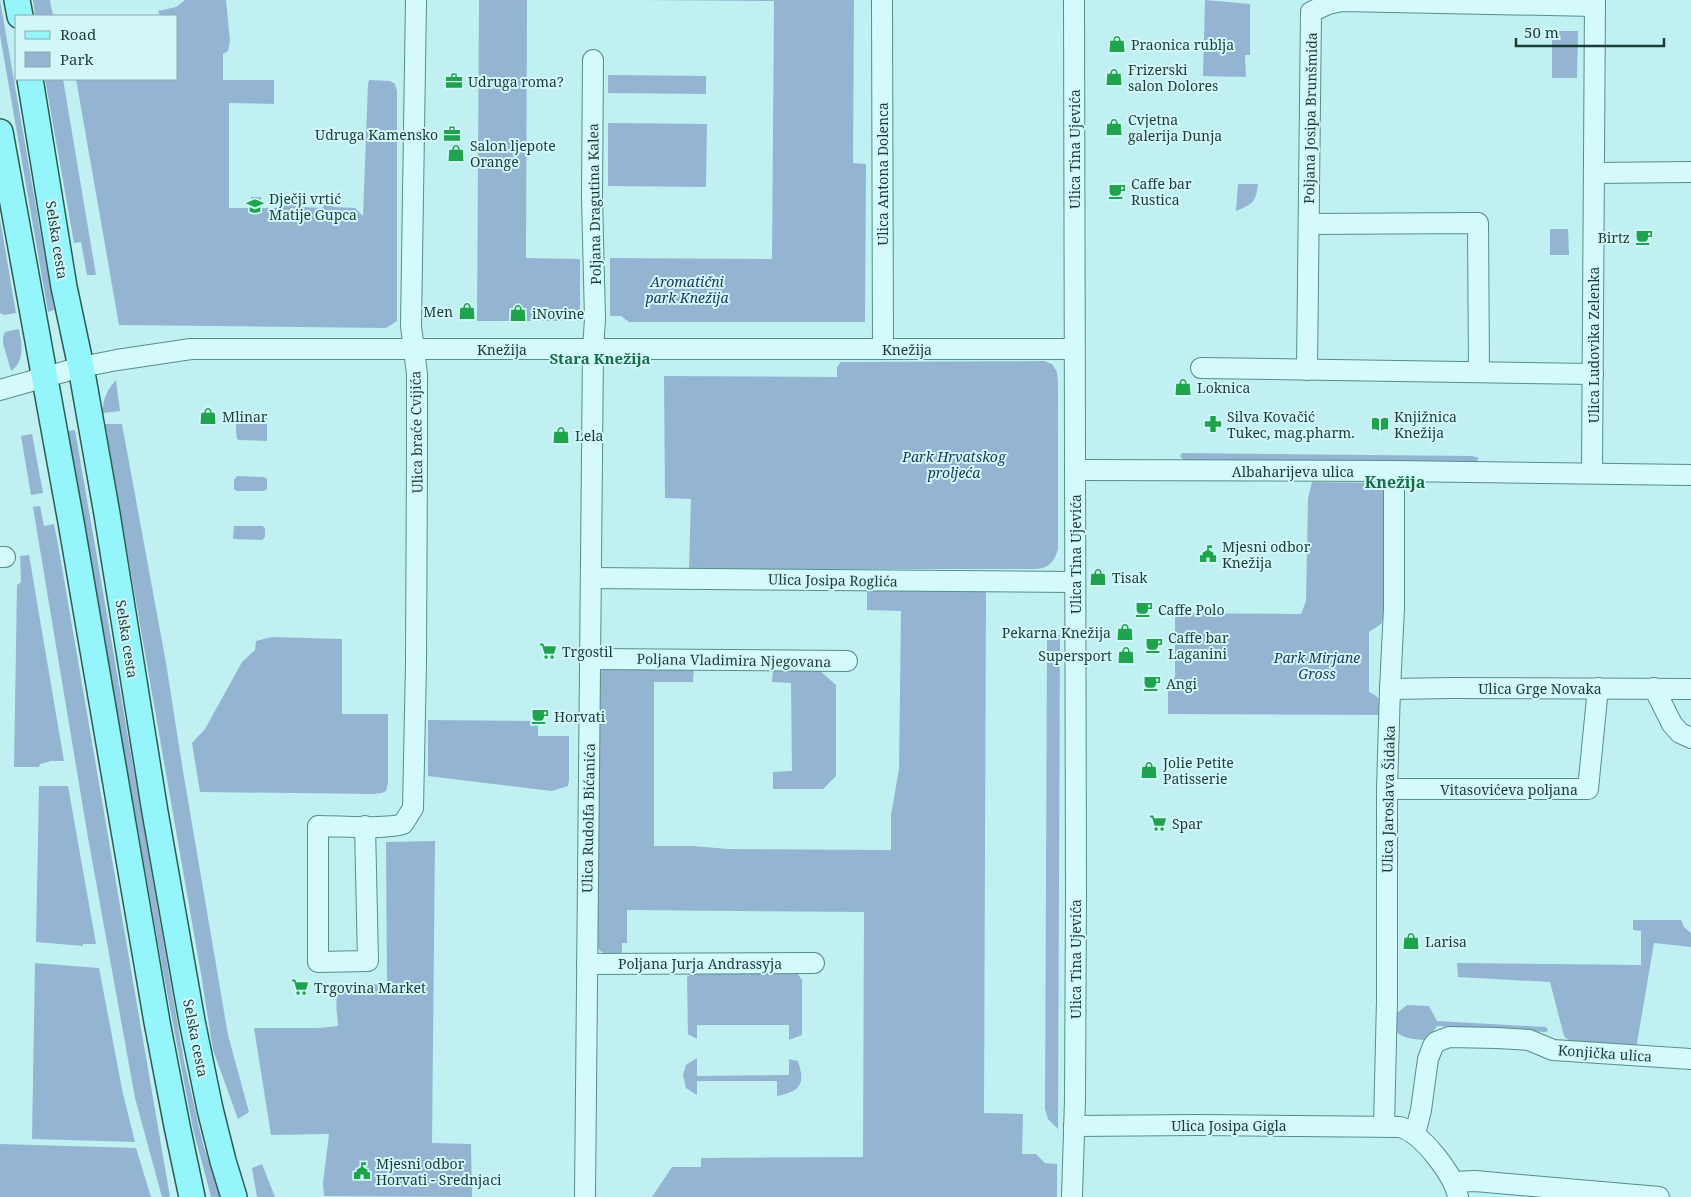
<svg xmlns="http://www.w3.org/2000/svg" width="1691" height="1197" font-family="'Noto Serif',serif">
  <rect width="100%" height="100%" fill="#c1f0f3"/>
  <g fill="#93b5d2">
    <path d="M0,0L54,310L48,312L0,35Z"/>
    <path d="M33,0H50L53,16H35Z"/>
    <path d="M185,0H226L230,41L228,51L223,54V80H274V104L229,103V208H251V197H261V208H282V197H302V207L323,208L324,197H333V207L355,208L363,216L368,84L369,80L390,81L395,84L397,91V321L386,328L119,325L76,79H176V16H160L158,11L176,7Z"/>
    <path d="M479,0H527L526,258L580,259V321H477Z"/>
    <path d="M640,0H854L853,163L866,164L865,322H629L621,316H610V258L772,259L774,1Z"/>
    <path d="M1205,0L1250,4V55H1245L1246,77L1203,76Z"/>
    <path d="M1552,31H1578L1577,78H1552Z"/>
    <path d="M608,75L706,76V94L608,93Z"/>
    <path d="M45,79H63L96,275H87L81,242L74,243Z"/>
    <path d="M608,123L707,124L706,187L608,186Z"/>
    <path d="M1238,184H1258C1256,202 1253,204 1236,211Z"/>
    <path d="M0,219L16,313L4,315L0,313Z"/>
    <path d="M1550,229H1568L1569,255H1550Z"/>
    <path d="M19,329C22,344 25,361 11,371L3,343V337L5,332Z"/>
    <path d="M1044,361L1052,364L1057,372L1058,383V549C1055,560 1050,568 1037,569H689L691,499L665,498L664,376L837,377V367L841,362Z"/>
    <path d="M116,380L120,411L103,413C102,400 107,390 116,380Z"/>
    <path d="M248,412L261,413L267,418V441L239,440L237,439C235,426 234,418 248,412Z"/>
    <path d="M105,424H122L166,663L182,765L228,1035L249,1112L238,1119L213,1050L201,974Z"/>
    <path d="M75,430L184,1061L203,1144L220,1197H211L193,1129L162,966L68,431Z"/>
    <path d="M32,434L43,493L31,495L21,436Z"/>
    <path d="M1182,453L1472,456L1479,458L1476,462L1183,460L1180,456Z"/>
    <path d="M237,476L264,477L267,479V489L264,491H237L234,489V480Z"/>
    <path d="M1312,482L1384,483V615L1381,624L1369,632V692C1381,697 1382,703 1383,715L1168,714V685L1175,677V613L1301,614L1306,601L1308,498Z"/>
    <path d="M40,506L44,526L54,524L59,550L170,1197H162L135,1098L87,832L33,507Z"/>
    <path d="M234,526H263L265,529V537L262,540L234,539L233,538Z"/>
    <path d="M29,555L64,761H51L40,764L39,767H14L17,585L21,582L20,556Z"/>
    <path d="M986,588L984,1113L1023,1114L1022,1154H1036L1045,1163L1057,1164V1197H652L672,1167H701V1158L863,1157L864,912L627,910V943H622V954L607,955L599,950L596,940L598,678L602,670L610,667L694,668L693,682H654V846H693L728,849L891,850V815L899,769L901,611L867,610V589Z"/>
    <path d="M1049,635H1060L1058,1129L1048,1119L1045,1109L1047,638Z"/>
    <path d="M272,637L342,639V714H388V782L386,791L382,793L374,794L200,792L192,743L205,729L242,662L255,650L256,641Z"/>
    <path d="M773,670H819L836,685V776L823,789H773V772L792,771L791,683L772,682Z"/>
    <path d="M428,720L538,721V736H569V781L568,786L552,791L428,776Z"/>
    <path d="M39,786H68L96,944H83V946L36,942Z"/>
    <path d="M435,841L432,1143L471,1144L472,1197L324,1196L323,1183L329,1134L271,1135L254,1028H319L338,1026C338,1018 335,1007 337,998C342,979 372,985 387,984L386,842Z"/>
    <path d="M1633,920H1681L1684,927L1691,933V947L1654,943L1636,1049L1569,1041L1564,1036L1550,982L1458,977L1457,963L1641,965V931L1633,930Z"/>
    <path d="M35,963L99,968L123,1094L135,1142L32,1139Z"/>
    <path d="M694,972L797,973L802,980V1035L789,1040V1025H697V1039L688,1034L687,977Z"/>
    <path d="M1407,1005L1429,1006L1437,1021L1545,1027L1547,1028L1548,1031L1545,1032L1437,1026L1427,1040C1409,1039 1387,1038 1397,1013Z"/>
    <path d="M697,1058V1076L789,1075V1059L798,1061C806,1085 800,1091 777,1096V1081H697V1095L686,1088L683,1075L686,1065Z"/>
    <path d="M0,1144L136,1148L151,1197H0Z"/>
    <path d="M262,1164L275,1197H257L252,1168Z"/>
  </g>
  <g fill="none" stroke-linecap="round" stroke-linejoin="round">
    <g stroke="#568e88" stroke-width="22">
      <g id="minor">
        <path d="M882,0L883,349"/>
        <path d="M1594,173L1691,172"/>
        <path d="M1309,224L1478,223L1479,372"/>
        <path d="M1201,368L1593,374"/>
        <path d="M1307,370L1311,12L1328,4L1342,1L1595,6"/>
        <path d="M0,390L81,367L117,360L191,349H1074"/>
        <path d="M1075,470L1394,471L1691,475"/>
        <path d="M1592,473L1595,0"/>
        <path d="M0,557H5"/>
        <path d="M591,578L1074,582"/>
        <path d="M590,659L847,661"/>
        <path d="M1654,688L1672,724L1680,733L1691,738"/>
        <path d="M1390,689L1452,688L1691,689"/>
        <path d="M1387,789H1588L1598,688"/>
        <path d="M365,826L368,961L318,962V826C342,826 382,830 403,824L413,808L416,664L417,454V374L411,326L416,0"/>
        <path d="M587,964L814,963"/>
        <path d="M1074,1126L1198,1125L1400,1127C1422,1133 1454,1175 1458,1197"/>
        <path d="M1384,1126L1387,1000V789L1390,689L1394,608V471"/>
        <path d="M1415,1134L1421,1110L1428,1059L1433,1046L1436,1042L1449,1037L1497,1038L1529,1040L1553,1050L1691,1059"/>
        <path d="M1454,1182L1475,1181L1659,1197"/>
        <path d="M585,1197L593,349L595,319L592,197L593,60"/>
        <path d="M1072,1197L1075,1100L1076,895L1074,0"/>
      </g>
    </g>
    <g stroke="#2b5c53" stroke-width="28">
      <g id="major">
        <path d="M17,0L20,16"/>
        <path d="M30,79L64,287L81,367L107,514L155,812L192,1021L210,1109L223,1161L234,1197"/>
        <path d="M0,132L71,522L157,1022L177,1126L192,1197"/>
      </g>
    </g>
    <use href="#minor" stroke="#d5fafc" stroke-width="20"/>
    <use href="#major" stroke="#94f6fa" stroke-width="25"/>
  </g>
  <defs>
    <g id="shop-bare" transform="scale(1.35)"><path d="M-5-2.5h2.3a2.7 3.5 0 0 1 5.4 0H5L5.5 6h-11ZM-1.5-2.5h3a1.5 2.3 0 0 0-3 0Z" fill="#1fa44d" stroke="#d1f7f9" stroke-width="2.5" paint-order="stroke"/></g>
    <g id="office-bare" transform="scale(1.35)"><path d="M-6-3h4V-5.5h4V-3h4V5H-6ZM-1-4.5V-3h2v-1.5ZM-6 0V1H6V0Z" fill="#1fa44d" stroke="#d1f7f9" stroke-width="2.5" paint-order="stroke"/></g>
    <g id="cafe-bare" transform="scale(1.35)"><path d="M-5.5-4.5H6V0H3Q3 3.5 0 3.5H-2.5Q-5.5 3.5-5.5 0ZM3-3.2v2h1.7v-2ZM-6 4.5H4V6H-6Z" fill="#1fa44d" stroke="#d1f7f9" stroke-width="2.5" paint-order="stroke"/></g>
    <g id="school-bare" transform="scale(1.35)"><path d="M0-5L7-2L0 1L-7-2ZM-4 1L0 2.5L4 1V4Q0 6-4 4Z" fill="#1fa44d" stroke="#d1f7f9" stroke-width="2.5" paint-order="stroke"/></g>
    <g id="pharmacy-bare" transform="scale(1.35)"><path d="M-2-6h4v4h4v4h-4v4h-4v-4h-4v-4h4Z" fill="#1fa44d" stroke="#d1f7f9" stroke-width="2.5" paint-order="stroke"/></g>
    <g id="library-bare" transform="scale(1.35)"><path d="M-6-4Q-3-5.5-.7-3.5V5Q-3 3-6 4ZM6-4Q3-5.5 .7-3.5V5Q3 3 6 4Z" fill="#1fa44d" stroke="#d1f7f9" stroke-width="2.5" paint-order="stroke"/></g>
    <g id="civic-bare" transform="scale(1.35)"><path d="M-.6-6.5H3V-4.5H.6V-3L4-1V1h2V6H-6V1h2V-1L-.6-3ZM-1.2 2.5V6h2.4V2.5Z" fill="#1fa44d" stroke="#d1f7f9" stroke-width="2.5" paint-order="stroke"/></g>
    <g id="supermarket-bare" transform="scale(1.35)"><path d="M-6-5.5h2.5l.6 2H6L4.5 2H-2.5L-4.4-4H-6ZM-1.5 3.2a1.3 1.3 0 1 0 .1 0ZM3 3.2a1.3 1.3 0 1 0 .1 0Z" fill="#1fa44d" stroke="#d1f7f9" stroke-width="2.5" paint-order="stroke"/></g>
  </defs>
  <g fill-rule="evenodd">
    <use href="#shop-bare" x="1117" y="44"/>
    <use href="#shop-bare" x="1114" y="77"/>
    <use href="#office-bare" x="454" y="81"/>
    <use href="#shop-bare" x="1114" y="127"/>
    <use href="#office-bare" x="452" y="134"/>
    <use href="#shop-bare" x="456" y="153"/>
    <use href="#cafe-bare" x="1117" y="191"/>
    <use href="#school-bare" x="255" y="206"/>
    <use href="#cafe-bare" x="1644" y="237"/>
    <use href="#shop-bare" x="467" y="311"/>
    <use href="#shop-bare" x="518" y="313"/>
    <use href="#shop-bare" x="1183" y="387"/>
    <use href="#shop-bare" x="208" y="416"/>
    <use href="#pharmacy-bare" x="1213" y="424"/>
    <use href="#library-bare" x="1380" y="424"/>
    <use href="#shop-bare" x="561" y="435"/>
    <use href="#civic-bare" x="1208" y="554"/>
    <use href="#shop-bare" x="1098" y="577"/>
    <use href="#cafe-bare" x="1144" y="609"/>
    <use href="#shop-bare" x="1125" y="632"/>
    <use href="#cafe-bare" x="1154" y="645"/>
    <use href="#supermarket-bare" x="548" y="651"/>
    <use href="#shop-bare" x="1126" y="655"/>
    <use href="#cafe-bare" x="1152" y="683"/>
    <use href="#cafe-bare" x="540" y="716"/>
    <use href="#shop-bare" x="1149" y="770"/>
    <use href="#supermarket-bare" x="1158" y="823"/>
    <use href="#shop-bare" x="1411" y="941"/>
    <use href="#supermarket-bare" x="300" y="987"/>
    <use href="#civic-bare" x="362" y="1171"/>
  </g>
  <g text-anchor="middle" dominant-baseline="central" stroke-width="4" stroke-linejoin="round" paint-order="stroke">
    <g font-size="14" fill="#1c3c37" stroke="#d1f7f9" text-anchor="start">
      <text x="1131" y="44">Praonica rublja</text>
      <text x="1128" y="69">Frizerski<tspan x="1128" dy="16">salon Dolores</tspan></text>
      <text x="468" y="81">Udruga roma?</text>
      <text x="1128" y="119">Cvjetna<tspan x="1128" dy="16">galerija Dunja</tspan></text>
      <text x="438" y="134" text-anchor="end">Udruga Kamensko</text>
      <text x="470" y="145">Salon ljepote<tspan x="470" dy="16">Orange</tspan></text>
      <text x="1131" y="183">Caffe bar<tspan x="1131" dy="16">Rustica</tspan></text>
      <text x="269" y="198">Dječji vrtić<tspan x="269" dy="16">Matije Gupca</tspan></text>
      <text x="1630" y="237" text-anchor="end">Birtz</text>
      <text x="453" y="311" text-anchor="end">Men</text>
      <text x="532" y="313">iNovine</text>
      <text x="1197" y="387">Loknica</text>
      <text x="222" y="416">Mlinar</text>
      <text x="1227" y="416">Silva Kovačić<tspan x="1227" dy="16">Tukec, mag.pharm.</tspan></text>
      <text x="1394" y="416">Knjižnica<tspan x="1394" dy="16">Knežija</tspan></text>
      <text x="575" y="435">Lela</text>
      <text x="1222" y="546">Mjesni odbor<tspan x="1222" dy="16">Knežija</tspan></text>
      <text x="1112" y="577">Tisak</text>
      <text x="1158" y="609">Caffe Polo</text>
      <text x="1111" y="632" text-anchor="end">Pekarna Knežija</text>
      <text x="1168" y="637">Caffe bar<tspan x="1168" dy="16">Laganini</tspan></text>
      <text x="562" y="651">Trgostil</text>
      <text x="1112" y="655" text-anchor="end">Supersport</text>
      <text x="1166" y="683">Angi</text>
      <text x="554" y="716">Horvati</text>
      <text x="1163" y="762">Jolie Petite<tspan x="1163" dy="16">Patisserie</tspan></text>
      <text x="1172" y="823">Spar</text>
      <text x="1425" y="941">Larisa</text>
      <text x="314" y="987">Trgovina Market</text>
      <text x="376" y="1163">Mjesni odbor<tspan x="376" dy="16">Horvati - Srednjaci</tspan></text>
    </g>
    <g font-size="14" fill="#1c3c37" stroke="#d1f7f9">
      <text transform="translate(1310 118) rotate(-89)">Poljana Josipa Brunšmida</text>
      <text transform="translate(1074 149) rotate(-90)">Ulica Tina Ujevića</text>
      <text transform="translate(882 174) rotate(-90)">Ulica Antona Dolenca</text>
      <text transform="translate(594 204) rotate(-91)">Poljana Dragutina Kalea</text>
      <text transform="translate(57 240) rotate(81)">Selska cesta</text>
      <text transform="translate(1593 345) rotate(-90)">Ulica Ludovika Zelenka</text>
      <text x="502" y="349">Knežija</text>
      <text x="907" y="349">Knežija</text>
      <text transform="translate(416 432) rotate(-91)">Ulica braće Cvijića</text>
      <text x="1293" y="471">Albaharijeva ulica</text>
      <text transform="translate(1075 554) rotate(-90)">Ulica Tina Ujevića</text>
      <text transform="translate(833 580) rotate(1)">Ulica Josipa Roglića</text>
      <text transform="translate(127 639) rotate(81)">Selska cesta</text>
      <text transform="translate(734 660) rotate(1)">Poljana Vladimira Njegovana</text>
      <text x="1540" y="688">Ulica Grge Novaka</text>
      <text x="1509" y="789">Vitasovićeva poljana</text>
      <text transform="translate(1388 799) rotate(-89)">Ulica Jaroslava Šidaka</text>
      <text transform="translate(588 818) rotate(-89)">Ulica Rudolfa Bićanića</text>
      <text transform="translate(1075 959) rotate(-90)">Ulica Tina Ujevića</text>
      <text x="700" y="963">Poljana Jurja Andrassyja</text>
      <text transform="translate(196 1038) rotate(79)">Selska cesta</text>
      <text transform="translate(1605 1053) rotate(4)">Konjička ulica</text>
      <text x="1229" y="1125">Ulica Josipa Gigla</text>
    </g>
    <g font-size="14" font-style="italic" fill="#20375b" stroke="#d1f7f9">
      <text x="687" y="281">Aromatični<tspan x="687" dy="16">park Knežija</tspan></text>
      <text x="954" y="456">Park Hrvatskog<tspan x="954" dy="16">proljeća</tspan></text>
      <text x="1317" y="657">Park Mirjane<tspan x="1317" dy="16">Gross</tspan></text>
    </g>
    <g font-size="15" font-weight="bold" fill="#166e48" stroke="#d1f7f9">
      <text x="600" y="358">Stara Knežija</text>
    </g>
    <g font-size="16" font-weight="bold" fill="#166e48" stroke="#d1f7f9">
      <text x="1395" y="482">Knežija</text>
    </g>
  </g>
  <rect x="15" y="15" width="162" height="65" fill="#d1f7f9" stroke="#89acab"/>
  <rect x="25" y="31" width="25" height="8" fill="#94f6fa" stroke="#89acab"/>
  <text x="60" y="40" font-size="15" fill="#1c3c37">Road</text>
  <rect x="25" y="52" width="25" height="15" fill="#93b5d2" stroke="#89acab"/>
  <text x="60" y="65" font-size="15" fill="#1c3c37">Park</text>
  <path d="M1516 38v8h148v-8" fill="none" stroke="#1c3c37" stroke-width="2.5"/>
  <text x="1524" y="38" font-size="15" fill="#1c3c37" stroke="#d1f7f9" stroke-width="4" paint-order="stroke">50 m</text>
</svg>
